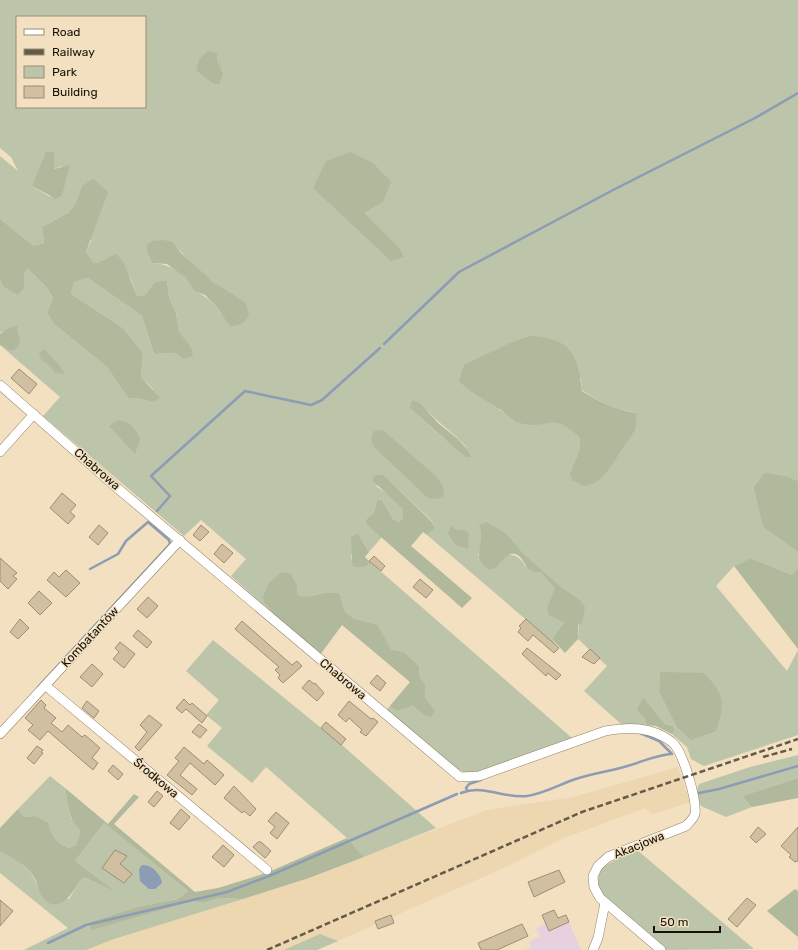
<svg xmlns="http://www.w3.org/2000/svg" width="798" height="950" font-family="Rubik,sans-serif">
  <rect width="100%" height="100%" fill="#f2e0c1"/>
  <path fill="#ecd7b1" d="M678,767L690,802L652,815L645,808L564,838L504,868L317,950H86L111,940L309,878L487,810L573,797Z"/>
  <path fill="#e7d1df" d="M566,915L581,950H524L531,947L529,942L540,936L536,928Z"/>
  <g fill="#bcc4aa" fill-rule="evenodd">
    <path d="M0,0H798V481L789,477L763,527L798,552V568L792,575L751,558L734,566L716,586L787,671L798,650V735L704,766L691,759L687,747L672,734L675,729L673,726L665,724L643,697L636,710L644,717L647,725L621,724L584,691L607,666L578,639L580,600L559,585L523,553L508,535L481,529L482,539L478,556L498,564C502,549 520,554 525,566L541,572L556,588L547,609L564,622L552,639L557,646L427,535L435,528L432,521L390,481L376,486L392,497L403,509V520L399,522L393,519L382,500L377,499L374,513L367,518L365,523L382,537L369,552L363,542L351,555L352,563L365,567L371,563L572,738L478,772L466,773L454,768L386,711L389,707L397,711L413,706L424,715L429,703L425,697L426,686L420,677L419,666L404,652L391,651L378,625L353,618L345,612L340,594C326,588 312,600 298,595L297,586L265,604L271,611L231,576L246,559L201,520L184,536L43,416L60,397L0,345L10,351L2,331L0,334V279L24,288V273L28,269L47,288L53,298L47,313L54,324L107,367L128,398L141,399L152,402L153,389L141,377L143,353L123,328L71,294L74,282L88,278L142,316L154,354L176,353L191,347L179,333L176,313L169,297L167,280L155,282L145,295L137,296L130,277L100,262L94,263L86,252L91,241L82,186L74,206L68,213L42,227L44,243L34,246L0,219V156L18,171L11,157L0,148ZM17,17H145V107H17ZM218,53L217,60L203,76L196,71ZM54,152V169L62,166L50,197L32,186ZM313,188L383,202L365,213L400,248L404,257ZM173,242C192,267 217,288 245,302L221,314C212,300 209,300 197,291C192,288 190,281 185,277C176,268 165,264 152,263L147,252V245ZM581,378L582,390C603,404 613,408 637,413L570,473L579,451L580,438L568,426L555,421L519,423L499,409ZM410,408L428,411C441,427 464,438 472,457C460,457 422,418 410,408ZM660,672L676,726L659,692Z"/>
    <path d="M213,640L342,745L436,828L364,857L347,838L266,767L252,783L207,746L222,728L206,715L219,700L186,671Z"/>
    <path d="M798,755V778L742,796L752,807L726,817L701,806L696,793L699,784L750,767Z"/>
    <path d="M50,776L65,788L71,819L78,825L80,835L76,845L69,848C55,842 52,836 48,822L35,816L24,817L18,809Z"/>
    <path d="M104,823L188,891L178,899L137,907L90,922L91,929L193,901L203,903L220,898L243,899L111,940L86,950H24L68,928L0,873V851C19,861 32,868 39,890L69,899L82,878H84L112,889L75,861Z"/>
    <path d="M637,850L754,949L665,950C651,938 605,906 599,891C597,886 598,877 600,872C606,862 626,856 637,850Z"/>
    <path d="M320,934L338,941L317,950H284Z"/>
  </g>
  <g fill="#b0b99c">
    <path d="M208,51L218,53L217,60L223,74L219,84H214L196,71L199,59Z"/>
    <path d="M46,152H54V169L70,165L62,195L56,199L32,186Z"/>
    <path d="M350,152L373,163L391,182L383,202L365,213L400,248L404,257L391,261L313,188L326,161Z"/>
    <path d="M93,179L108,192L86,252L94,263L100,262L116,254L123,261L137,296L145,295L155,282L167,280L169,297L176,313L179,332L191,347L193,356L184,359L176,353L154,354L142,316L88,278L74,282L71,294L123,328L143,353L141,377L160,398L152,402L141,399L128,398L107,367L54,324L47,313L53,298L47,288L28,269L24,273V288L18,295L3,286L0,279V219L34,246L44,243L42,227L68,213L74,206L82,186Z"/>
    <path d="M163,240L173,242L182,254L213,282L245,302L249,315C244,323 240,326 230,326L215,305L205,295L195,291L185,277L167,264L152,263L147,252V245L152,241Z"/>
    <path d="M17,326L20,343L16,349L10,351L0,345V334L9,328Z"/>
    <path d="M530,336C569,338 578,352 582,391C600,402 616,410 637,413L635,430L607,472L595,483L584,486L572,480L570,473L579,451L580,438C551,409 549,431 520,423C513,422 506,413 500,409C485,400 471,393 459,381L464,365L510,343Z"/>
    <path d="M44,349L59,365L65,374L55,373L49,365L41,359L39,353Z"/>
    <path d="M412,400L420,403L438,423L458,439L468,450L472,457H466L451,445L410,408Z"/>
    <path d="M118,420C131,422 135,428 140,439L135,454L109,426Z"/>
    <path d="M383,430L437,477L443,487L444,496L436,499L428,498L374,447L371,439L374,431Z"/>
    <path d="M765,473L789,477L798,481V552L763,527L754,487Z"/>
    <path d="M376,475H383L390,481L432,522L435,528L427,535L423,532L411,546L472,598L462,608L365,523L367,518L374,513L377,499L382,500L393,519L399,522L403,519V509L372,480Z"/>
    <path d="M487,522L508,535L523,553L559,585L580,600L585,607L582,623L578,625V639L565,653L552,639L564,622L549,615L547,608L555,588L541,572C539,572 534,572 532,571C527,569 526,565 523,561C514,545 502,559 496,568L490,570C468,558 487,543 479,525Z"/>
    <path d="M451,526L456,530H464L469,533L468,549L456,545L448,534Z"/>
    <path d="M358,534L369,552L365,557L371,563L365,567H354L352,563L351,537Z"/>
    <path d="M751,558L792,575L798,568V649L734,566Z"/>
    <path d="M282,572L291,574L297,586L298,595C312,600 326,588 340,594L345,612L353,618L378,625L391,650L404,652L419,666L420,677L426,686L425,697L435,711L431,717L424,715L413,706L397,711L389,707L410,682L342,625L320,655L271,611L265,604L263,597L269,583Z"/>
    <path d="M660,672L704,673C725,695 725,703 716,731L691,740L676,726L659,692Z"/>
    <path d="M643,697L665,724L673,726L675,729L672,734L656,726L647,725L644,717L636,710Z"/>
    <path d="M798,778V798L752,807L742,796Z"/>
    <path d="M65,788L108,824L134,794L139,797L114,824L195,892L218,888L266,873L347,838L364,857L309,878L243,899L220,898L203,903L193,901L91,930L90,922L137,907L178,899L188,891L104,823L75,861L115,891L85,878H82C74,890 60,917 43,898C38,892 38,883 34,877C26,865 13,858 0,851V828L18,809L24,817L35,816L48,822C52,836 55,842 69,848L76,845C85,824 75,830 71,817C68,808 67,798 65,788Z"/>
    <path d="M795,889L798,891V937L767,911Z"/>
  </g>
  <path fill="#8c9cb5" d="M142,865C151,864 161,874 162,883L155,889H149L140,881L139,869Z"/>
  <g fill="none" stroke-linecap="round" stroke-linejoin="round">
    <g stroke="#8c9cb5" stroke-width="2.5">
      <path d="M384,344L459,272L615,189L755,118L798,93"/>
      <path d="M157,511L170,496L151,476L245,391L311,405L322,400L380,348"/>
      <path d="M90,569L118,554L126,541L148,522"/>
      <path d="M38,687L170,544L169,540L148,522"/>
      <path d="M640,733L659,741L672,754"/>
      <path d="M467,790L466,788L469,784L481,780"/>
      <path d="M461,793C484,784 504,799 527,796C542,794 557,786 570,781C588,774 607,772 624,767C640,763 655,755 671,754"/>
      <path d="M699,793L719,789L798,766"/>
      <path d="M48,943L86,925L227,892L269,876L457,794"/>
    </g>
  </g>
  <g fill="#d1bfa1" stroke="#9e8e71">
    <path d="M19,369L37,384L29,394L11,378Z"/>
    <path d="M62,493L76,505L70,512L75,516L68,524L50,508Z"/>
    <path d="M99,525L108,533L98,545L89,537Z"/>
    <path d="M201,525L209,532L200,541L193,535Z"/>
    <path d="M222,544L233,553L224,563L214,554Z"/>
    <path d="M374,556L385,566L381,571L369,561Z"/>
    <path d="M0,558L17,573L13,576L17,579L8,589L0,581Z"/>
    <path d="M66,570L80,583L66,597L47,580L54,572L59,577Z"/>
    <path d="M420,579L433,590L426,598L413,587Z"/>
    <path d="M39,591L52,603L40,615L28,603Z"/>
    <path d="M148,597L158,606L147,618L137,609Z"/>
    <path d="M20,619L29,628L18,639L10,632Z"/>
    <path d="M526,619L559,648L554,653L533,635L528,641L518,632L521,628L519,626Z"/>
    <path d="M242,621L292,665L297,661L302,666L283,683L278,678L280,675L275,670L279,667L235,629Z"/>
    <path d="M138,630L152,642L147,648L133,636Z"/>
    <path d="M120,642L135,654L124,668L113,659L119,652L115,648Z"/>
    <path d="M527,648L561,675L556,680L548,673L546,676L522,654Z"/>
    <path d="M590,649L600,658L594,664L582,657Z"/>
    <path d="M92,664L103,674L92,687L80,677Z"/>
    <path d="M377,675L386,683L380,691L370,683Z"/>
    <path d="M309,680L314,684L315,683L324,693L317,701L302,688Z"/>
    <path d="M184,699L190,705L192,703L207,716L202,723L186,709L182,713L176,708Z"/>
    <path d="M41,700L46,705L44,708L56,718L51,723L62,732L68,725L82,737L85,735L100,748L92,758L98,763L93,770L48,731L40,740L28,730L33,725L25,718Z"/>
    <path d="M87,701L99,711L94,718L82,708Z"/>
    <path d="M349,701L371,719L373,718L378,722L366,736L360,732L362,730L349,718L346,722L338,715Z"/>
    <path d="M149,715L162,725L139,751L135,747L147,732L140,725Z"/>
    <path d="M326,722L346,739L341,745L321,728Z"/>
    <path d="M199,724L207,730L200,738L192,732Z"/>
    <path d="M37,746L43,750L41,752L43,753L34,764L27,758Z"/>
    <path d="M184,747L204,764L207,760L224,775L215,785L190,763L180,775L197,789L192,795L167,775L179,761L175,758Z"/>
    <path d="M113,765L123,774L118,780L108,771Z"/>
    <path d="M234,786L256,809L250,816L244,811L242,813L224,798Z"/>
    <path d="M157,791L163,796L154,807L148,802Z"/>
    <path d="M181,809L190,817L179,830L170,823Z"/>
    <path d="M276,812L289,823L277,839L270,833L275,827L268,821Z"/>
    <path d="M758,827L766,834L756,843L750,837Z"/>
    <path d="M798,827V861L795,862L789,857L791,855L781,846Z"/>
    <path d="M258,842H261L271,851L265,858L253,847Z"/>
    <path d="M223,845L234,855L224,867L212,857Z"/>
    <path d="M115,850L127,856L120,864L132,874L124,883L102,868Z"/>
    <path d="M559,870L565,882L534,897L528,882Z"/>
    <path d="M747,898L756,905L737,927L728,919Z"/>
    <path d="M0,900L13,911L0,926Z"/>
    <path d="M554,910L558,918L566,915L569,922L549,931L542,915Z"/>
    <path d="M391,915L394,923L378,929L375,921Z"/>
    <path d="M522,924L528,936L497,950H481L478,943Z"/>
  </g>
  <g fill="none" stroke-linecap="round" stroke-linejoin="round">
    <g stroke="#918064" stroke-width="10">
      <g id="street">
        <path d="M0,385L116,487L460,777L479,776L605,731C629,727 651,726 672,742C683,751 697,800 695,814C694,818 689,823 686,826L608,857L598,866L593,876L594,887L600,898L661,950"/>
        <path d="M0,452L34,414"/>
        <path d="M46,686L267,870"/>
        <path d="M0,734L180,540"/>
        <path d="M593,950L598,938L605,903"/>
      </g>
    </g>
    <use href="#street" stroke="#fff" stroke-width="9"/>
    <g stroke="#645a48" stroke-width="2.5" stroke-dasharray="6 3" stroke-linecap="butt">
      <path d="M763,757L792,749"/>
      <path d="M267,950L582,812L798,739"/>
    </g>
  </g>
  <g text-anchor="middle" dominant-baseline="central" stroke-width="3" stroke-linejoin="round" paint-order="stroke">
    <g font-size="12" fill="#171106" stroke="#f2e0c1">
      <text transform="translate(97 469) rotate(41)">Chabrowa</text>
      <text transform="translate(90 637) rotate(-47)">Kombatantów</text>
      <text transform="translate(343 679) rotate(40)">Chabrowa</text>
      <text transform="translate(156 778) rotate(40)">Środkowa</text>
      <text transform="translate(639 845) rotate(-22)">Akacjowa</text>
    </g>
  </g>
  <rect x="16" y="16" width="130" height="92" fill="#f2e0c1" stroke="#9a8d76"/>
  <rect x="24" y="29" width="20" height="6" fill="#ffffff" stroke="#9a8d76"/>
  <text x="52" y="36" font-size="12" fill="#171106">Road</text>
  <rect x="24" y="49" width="20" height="6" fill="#645a48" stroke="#9a8d76"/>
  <text x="52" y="56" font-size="12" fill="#171106">Railway</text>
  <rect x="24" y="66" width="20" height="12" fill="#bcc4aa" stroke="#9a8d76"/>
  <text x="52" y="76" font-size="12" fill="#171106">Park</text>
  <rect x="24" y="86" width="20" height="12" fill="#d1bfa1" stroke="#9a8d76"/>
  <text x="52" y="96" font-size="12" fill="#171106">Building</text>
  <path d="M654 926v6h66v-6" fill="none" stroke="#171106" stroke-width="2"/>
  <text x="660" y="926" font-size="12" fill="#171106" stroke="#f2e0c1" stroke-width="3" paint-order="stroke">50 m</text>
</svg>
